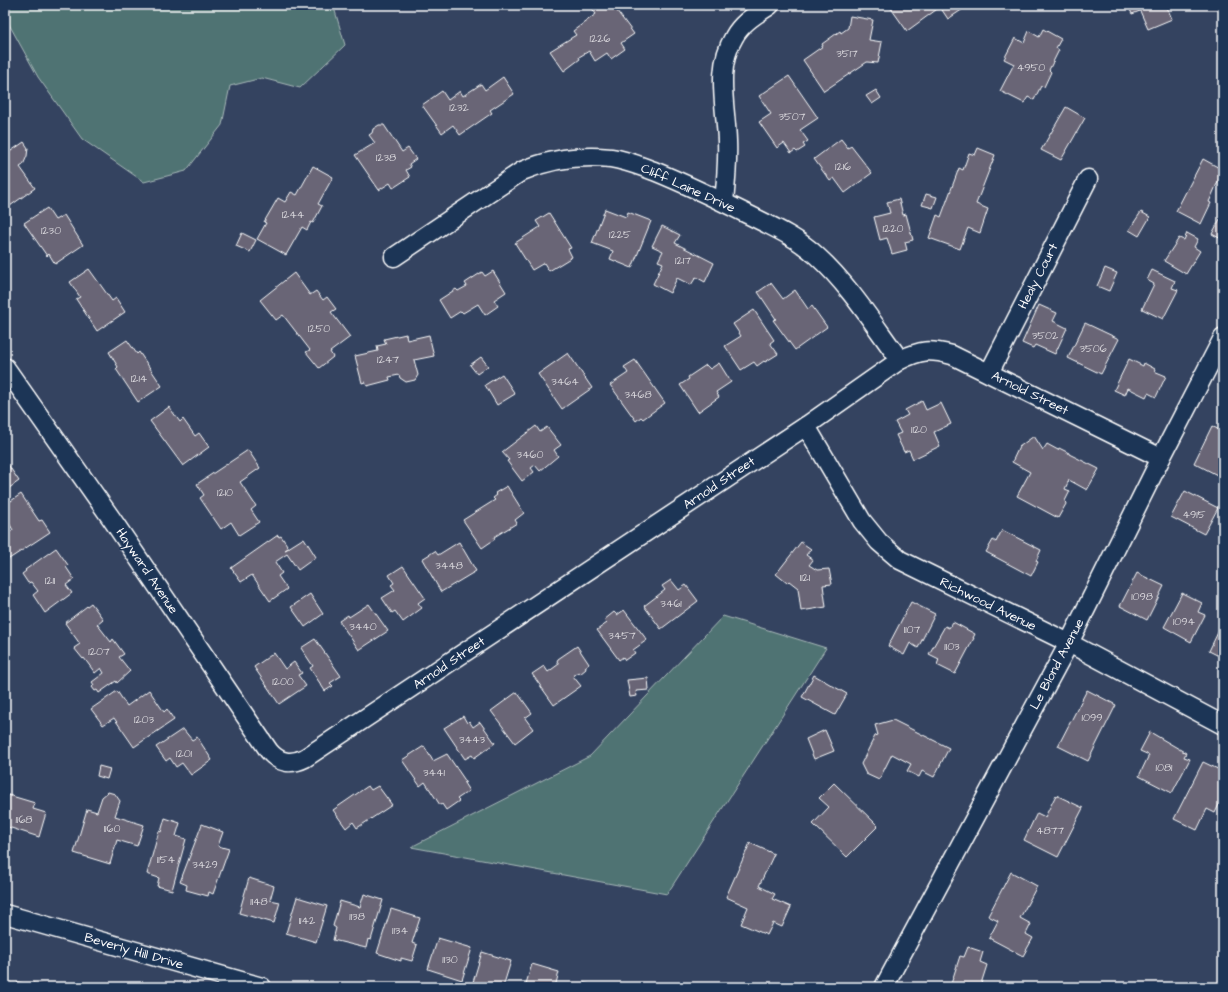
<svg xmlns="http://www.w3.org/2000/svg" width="1228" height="992" font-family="'Architects Daughter',sans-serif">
  <rect width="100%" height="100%" fill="#344360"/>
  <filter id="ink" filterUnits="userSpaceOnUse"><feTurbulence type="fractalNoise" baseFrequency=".025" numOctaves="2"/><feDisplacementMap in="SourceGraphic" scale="8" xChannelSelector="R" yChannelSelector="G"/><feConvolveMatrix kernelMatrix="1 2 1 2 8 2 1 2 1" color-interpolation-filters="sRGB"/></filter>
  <g filter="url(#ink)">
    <g fill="#507373" stroke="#a8b9b9">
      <path d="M5,5H335V11L345,45L300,88L262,78L230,86L222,125L186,171L144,182L82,139L38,77L5,17Z"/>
      <path d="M723,616L826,648L667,894L411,847L590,756Z"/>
    </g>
    <g fill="#696576" stroke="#fff">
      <path d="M601,5H608L611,9L614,7L634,34L621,43L625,49L611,59L607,53L595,61L589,51L579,57L580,59L564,71L550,51L576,35L573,31L596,14L593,10Z"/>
      <path d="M892,5H964L966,7L948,19L940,7L907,31L890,7Z"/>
      <path d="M1128,5H1166L1172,19L1148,29L1140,11L1132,14Z"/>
      <path d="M850,16L873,20L869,40L882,42L878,63L867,62L824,91L803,60L823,46L822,44L840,31L841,33L848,28Z"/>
      <path d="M1043,29L1061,39L1056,48L1059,50L1049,70L1051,72L1044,87L1041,86L1034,100L1028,97L1024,103L1000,91L1014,64L1004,59L1015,38L1024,43L1029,31L1039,37Z"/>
      <path d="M789,76L818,118L800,130L808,141L803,144L805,147L797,152L795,150L791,153L784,143L777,148L759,122L771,114L759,96Z"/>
      <path d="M503,77L514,94L490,110L492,113L460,135L453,125L442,133L422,105L442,91L448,100L460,91L463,96L481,84L485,90Z"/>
      <path d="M876,90L881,98L872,104L866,96Z"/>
      <path d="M1066,107L1085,118L1061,160L1041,150Z"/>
      <path d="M379,125H384L402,152L408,148L416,159L409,164L411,167L406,170L410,177L393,188L390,183L379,190L355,155L375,143L369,135L372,133L373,129Z"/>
      <path d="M841,139L848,148L851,146L872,173L845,193L834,178L830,181L814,159Z"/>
      <path d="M24,142L28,148L27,156L23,165L20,167L35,188L10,206L5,198V149L8,153Z"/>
      <path d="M978,148L995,155L976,204L988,209L980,233L968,228L960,249L929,238L937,215L941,217L959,168L963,170L969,153L975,155Z"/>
      <path d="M1203,159L1223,170L1209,202L1211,203L1201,224L1176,211Z"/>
      <path d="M313,166L333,177L318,204L322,206L313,223L311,222L307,230L302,227L286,255L257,239L266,223L264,222L278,198L285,202L291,192L297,195Z"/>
      <path d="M926,194L937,197L933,208L922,205Z"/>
      <path d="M899,199L903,215L906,214L913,240L905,242L907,250L892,254L887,238L880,240L874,217L890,213L887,202Z"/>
      <path d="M47,208L55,220L64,215L83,245L55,264L49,254L47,256L24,223Z"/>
      <path d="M605,209L626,217L628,212L651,221L632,268L610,259L613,251L592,243Z"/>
      <path d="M1141,212L1150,217L1139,236L1129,230Z"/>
      <path d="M549,213L571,248L568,249L572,257L549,271L544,263L532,270L515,243L540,227L536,221Z"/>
      <path d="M1220,219L1223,221V240L1212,234Z"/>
      <path d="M662,226L680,235L675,243L714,263L705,282L696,277L691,285L677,278L670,293L653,284L663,263L658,261L663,251L652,246Z"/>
      <path d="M242,233L256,240L250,252L236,246Z"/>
      <path d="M1187,233L1198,239L1194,247L1200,251L1186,274L1164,261L1179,238L1184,240Z"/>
      <path d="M1105,268L1117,273L1109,291L1097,286Z"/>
      <path d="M89,269L112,301L116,298L125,312L97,331L76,299L80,297L70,282Z"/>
      <path d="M1152,270L1175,281L1172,288L1178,290L1163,319L1142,309L1154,284L1147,280Z"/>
      <path d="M493,271L506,292L494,300L498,306L485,315L478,304L463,313L461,311L450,318L439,300L456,289L458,291L467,286L465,283L482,272L485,276Z"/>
      <path d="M294,273L310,295L316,291L323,300L327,297L336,309L331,312L350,337L330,352L333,357L319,368L306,352L310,350L283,315L276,320L260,300Z"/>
      <path d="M771,283L783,299L795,290L808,309L812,306L827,327L795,350L773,320L776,319L758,292Z"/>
      <path d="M1039,305L1057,313L1053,321L1067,328L1055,354L1035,345L1033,348L1022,343Z"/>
      <path d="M754,310L774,340L770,343L778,354L765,362L764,361L757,366L754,362L741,370L725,346L741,336L733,324Z"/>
      <path d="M1085,323L1119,339L1101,374L1068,358Z"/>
      <path d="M406,334L407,340L429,335L434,356L414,360L418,375L415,380L406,382L400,378L399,375L389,377L390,380L367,386L365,382L362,383L355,356L378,351L377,346L386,344L384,339Z"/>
      <path d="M127,340L137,354L139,352L162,386L138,402L116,369L118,367L109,352Z"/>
      <path d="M568,353L592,388L562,409L538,374Z"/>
      <path d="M481,357L488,366L477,374L470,365Z"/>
      <path d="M1129,359L1143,366L1144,363L1155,369L1154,371L1166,376L1156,397L1148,393L1146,397L1128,388L1125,395L1114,390Z"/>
      <path d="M635,360L665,403L643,419L641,417L636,421L610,385L628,373L624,367Z"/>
      <path d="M719,363L731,382L716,392L719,397L698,412L680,385L689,379L688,377L706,365L710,369Z"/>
      <path d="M502,374L515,394L497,405L485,385Z"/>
      <path d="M922,401L926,410L941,403L951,424L934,432L940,446L913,459L909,450L904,452L896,435L901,433L895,422L908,415L905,410Z"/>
      <path d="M169,407L180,422L183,419L195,436L199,433L209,447L183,466L150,421Z"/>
      <path d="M536,426L540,432L547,427L561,445L554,450L558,456L540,471L535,465L531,468L534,472L522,481L507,461L509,460L502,452Z"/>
      <path d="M1212,426L1223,432V478L1194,463Z"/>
      <path d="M1034,436L1043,450L1047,444L1058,450L1059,448L1069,453V454L1099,469L1087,490L1069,480L1065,489L1070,491L1065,501L1066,504L1058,518L1017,496L1030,472L1012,462L1019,447Z"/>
      <path d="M248,450L260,468L240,482L256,506L251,510L259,522L239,535L231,522L221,529L200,498L204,495L197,484Z"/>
      <path d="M5,460L19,481L5,491Z"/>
      <path d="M507,486L524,513L515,520L517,523L494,537L495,539L482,548L463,520L495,500L493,498L497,495L495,493Z"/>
      <path d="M1185,491L1218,508L1204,534L1171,517Z"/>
      <path d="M21,494L39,521L42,520L50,532L9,559L5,553V535L13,530L9,523L7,524L5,522V505Z"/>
      <path d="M1002,530L1041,550L1036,561L1038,562L1031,576L986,552L993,540L996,542Z"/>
      <path d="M278,535L279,537L281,536L289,548L285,550L304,538L316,557L298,570L287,554L275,562L282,573L278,576L287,589L270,601L252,575L241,582L231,568Z"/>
      <path d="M459,542L476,571L441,592L422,559L435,551L438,555Z"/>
      <path d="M801,542L811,549L806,555L813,560L809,565L817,570L829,569L832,584L823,585L826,607L801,611L798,588L789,581L787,583L776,574Z"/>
      <path d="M56,548L68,565L66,567L74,579L66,585L72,593L45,613L33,595L38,591L31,582L28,583L22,574L26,571L25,570Z"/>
      <path d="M403,566L425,598L418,603L422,608L403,622L395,611L392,613L382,598L395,590L391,585L394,583L389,575Z"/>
      <path d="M1137,573L1164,586L1147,620L1120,606Z"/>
      <path d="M671,580L679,590L686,585L698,601L661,629L644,606L665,590L662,586Z"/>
      <path d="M1182,593L1202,603L1198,612L1205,615L1191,642L1164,627Z"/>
      <path d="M310,594L323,614L305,627L291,607Z"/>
      <path d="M911,602L935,614L918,648L910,643L904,655L888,646Z"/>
      <path d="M91,603L103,619L97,624L111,642L113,639L124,654L119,657L130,671L117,683L116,681L99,693L97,690L95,691L92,687L94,685L92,682L104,673L101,668L95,673L84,658L83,659L74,648L80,644L65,623Z"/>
      <path d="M369,604L388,631L359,650L339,621L348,615L349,617Z"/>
      <path d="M624,610L647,640L633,650L635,653L625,660L623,657L619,660L597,630L607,623L604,620L614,612L617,615Z"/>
      <path d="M953,622L975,634L973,638H974L955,674L937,665L939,659L929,654L945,626L949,628Z"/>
      <path d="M1223,622V658L1209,651Z"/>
      <path d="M315,639L341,676L330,683L333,686L325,691L310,668L313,666L301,648Z"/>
      <path d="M577,646L589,664L585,667L586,669L580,674L579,672L573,676L581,686L554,705L532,674L544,666L548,672L559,664L557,661L558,659Z"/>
      <path d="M274,653L285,669L294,662L302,673L298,675L306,686L279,704L254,667Z"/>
      <path d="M814,675L847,694L835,715L802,697Z"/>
      <path d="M648,678L649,690L636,691L637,696L630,697L627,680Z"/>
      <path d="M149,690L164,712L167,709L174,720L134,747L114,718L103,725L91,709L117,691L127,706Z"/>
      <path d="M1087,690L1116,705L1088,761L1058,746Z"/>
      <path d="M517,692L532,713L525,718L533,729L515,743L491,711Z"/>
      <path d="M463,716L467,723L469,721L473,727L480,722L495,743L474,758L472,755L465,759L444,728Z"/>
      <path d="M893,720L949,748L934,777L922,771L919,777L907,771L911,764L892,754L879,780L866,774L861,764L875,736L878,735L875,725Z"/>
      <path d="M183,729L192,740L197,737L212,760L191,775L182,763L176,767L170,758L166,761L156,747Z"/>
      <path d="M825,730L834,751L814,759L806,739Z"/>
      <path d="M1150,732L1186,753L1184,757L1190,759L1172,793L1139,776L1149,755L1140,751Z"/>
      <path d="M424,746L433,761L447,754L466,782L464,783L469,791L457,799L459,801L446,810L442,804L440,805L425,782L420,786L402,760Z"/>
      <path d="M1203,762L1222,771L1223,768V796L1215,813L1207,809L1197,830L1174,819Z"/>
      <path d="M99,766L110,769L107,779L97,776Z"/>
      <path d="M834,783L878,826L847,857L813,824L829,807L819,798Z"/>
      <path d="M368,786L371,790L378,786L392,805L357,828L353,822L346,828L333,810Z"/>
      <path d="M108,792L115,794L120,801L115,816L144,825L137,846L117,840L110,864L74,853L87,809L97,812L102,797Z"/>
      <path d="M5,794L35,803L33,809L46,813L39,837L5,826Z"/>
      <path d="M1056,795L1083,808L1058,857L1024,840L1037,813L1045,817Z"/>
      <path d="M165,818L180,823L176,836L186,839L172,890L157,886L159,878L147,874L159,831L161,832Z"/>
      <path d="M202,824L223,832L218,846L229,849L213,894L209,892L208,896L186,890L187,885L180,882Z"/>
      <path d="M750,843L774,854L759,886L775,894L772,899L791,907L782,927L773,923L767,935L741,924L748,907L726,897Z"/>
      <path d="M1011,872L1037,886L1020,918L1031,924L1026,934L1033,938L1023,956L989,938L998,921L988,916Z"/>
      <path d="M249,878L274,886L270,900L280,902L274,923L239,913Z"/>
      <path d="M364,894L383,900L371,940L368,939L366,948L333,940L336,928L333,926L340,901L360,907Z"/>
      <path d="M297,897L327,906L316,942L286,933Z"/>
      <path d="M391,909L420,918L412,943L417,945L412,961L401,958V961L377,953Z"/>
      <path d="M438,938L472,948L462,980L428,969Z"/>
      <path d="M968,947L983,952L980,962L987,965L980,987H950L960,956L964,957Z"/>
      <path d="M482,952L511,961L503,987H488L473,982Z"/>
      <path d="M532,964L559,972L555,987H525Z"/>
      <path d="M18,982L32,986L33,983L47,987H16Z"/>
      <path d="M584,983L599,987H583Z"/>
    </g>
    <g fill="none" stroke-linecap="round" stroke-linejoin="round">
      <g stroke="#fff" stroke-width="21">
        <g id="minor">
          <path d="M724,202C726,182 728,162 727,141C726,106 715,68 734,37C742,22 757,14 770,5"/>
          <path d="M394,257L522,171C550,159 580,155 611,158C626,160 640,166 654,171C686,184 717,199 747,214C771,226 797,237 817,256C850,286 874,325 900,360"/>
          <path d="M5,367L111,518L269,751C279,763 291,765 305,758L806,426L900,360C921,350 929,349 952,355L1161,458"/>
          <path d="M989,373L1088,179"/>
          <path d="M806,426L862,521L879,542L900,560L1069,643L1223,725"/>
          <path d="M5,914L262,987"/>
          <path d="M884,987L1069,643L1161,458L1223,338"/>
        </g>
      </g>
      <use href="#minor" stroke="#1d3557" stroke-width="18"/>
    </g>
  </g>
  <g text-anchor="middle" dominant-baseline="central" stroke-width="3" stroke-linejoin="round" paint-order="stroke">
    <g font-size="11" fill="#dad8dd">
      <text x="600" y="38">1226</text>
      <text x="847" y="53">3517</text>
      <text x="1031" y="67">4950</text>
      <text x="459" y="107">1232</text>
      <text x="792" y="116">3507</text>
      <text x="386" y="157">1238</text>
      <text x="843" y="166">1216</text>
      <text x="293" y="214">1244</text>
      <text x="893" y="228">1220</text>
      <text x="51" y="230">1230</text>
      <text x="620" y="234">1225</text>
      <text x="683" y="260">1217</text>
      <text x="319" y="328">1250</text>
      <text x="1045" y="335">3502</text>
      <text x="1093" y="348">3506</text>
      <text x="388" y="359">1247</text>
      <text x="139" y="378">1214</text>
      <text x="565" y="381">3464</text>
      <text x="638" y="394">3468</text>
      <text x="919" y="429">1120</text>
      <text x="530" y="454">3460</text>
      <text x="225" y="492">1210</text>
      <text x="1194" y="514">4915</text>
      <text x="449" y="565">3448</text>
      <text x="805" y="577">1121</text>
      <text x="50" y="580">1211</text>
      <text x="1142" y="596">1098</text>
      <text x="671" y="603">3461</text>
      <text x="1184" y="621">1094</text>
      <text x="363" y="626">3440</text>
      <text x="912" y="629">1107</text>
      <text x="622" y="635">3457</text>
      <text x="952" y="646">1103</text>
      <text x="99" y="651">1207</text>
      <text x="283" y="681">1200</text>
      <text x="1092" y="717">1099</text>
      <text x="144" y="719">1203</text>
      <text x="472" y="739">3443</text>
      <text x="184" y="753">1201</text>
      <text x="1164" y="767">1081</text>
      <text x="434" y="772">3441</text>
      <text x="24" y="819">1168</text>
      <text x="112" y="828">1160</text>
      <text x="1050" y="830">4877</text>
      <text x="166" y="859">1154</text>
      <text x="205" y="864">3429</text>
      <text x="259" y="901">1148</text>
      <text x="357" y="916">1138</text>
      <text x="307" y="920">1142</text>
      <text x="400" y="930">1134</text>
      <text x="450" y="959">1130</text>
    </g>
    <g font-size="13" fill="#fff" stroke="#1d3557">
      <text transform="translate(688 188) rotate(24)">Cliff Laine Drive</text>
      <text transform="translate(1038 276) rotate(-63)">Healy Court</text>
      <text transform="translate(1030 393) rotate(26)">Arnold Street</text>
      <text transform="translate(719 483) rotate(-34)">Arnold Street</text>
      <text transform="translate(147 571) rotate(56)">Hayward Avenue</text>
      <text transform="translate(988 604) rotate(26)">Richwood Avenue</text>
      <text transform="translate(449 663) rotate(-34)">Arnold Street</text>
      <text transform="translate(1057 664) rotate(-62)">Le Blond Avenue</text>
      <text transform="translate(134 951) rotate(16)">Beverly Hill Drive</text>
    </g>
  </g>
  <rect width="1228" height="992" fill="none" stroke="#1d3557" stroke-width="20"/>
  <rect x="10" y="10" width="1208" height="972" fill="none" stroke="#fff" stroke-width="1.5" filter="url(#ink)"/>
</svg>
